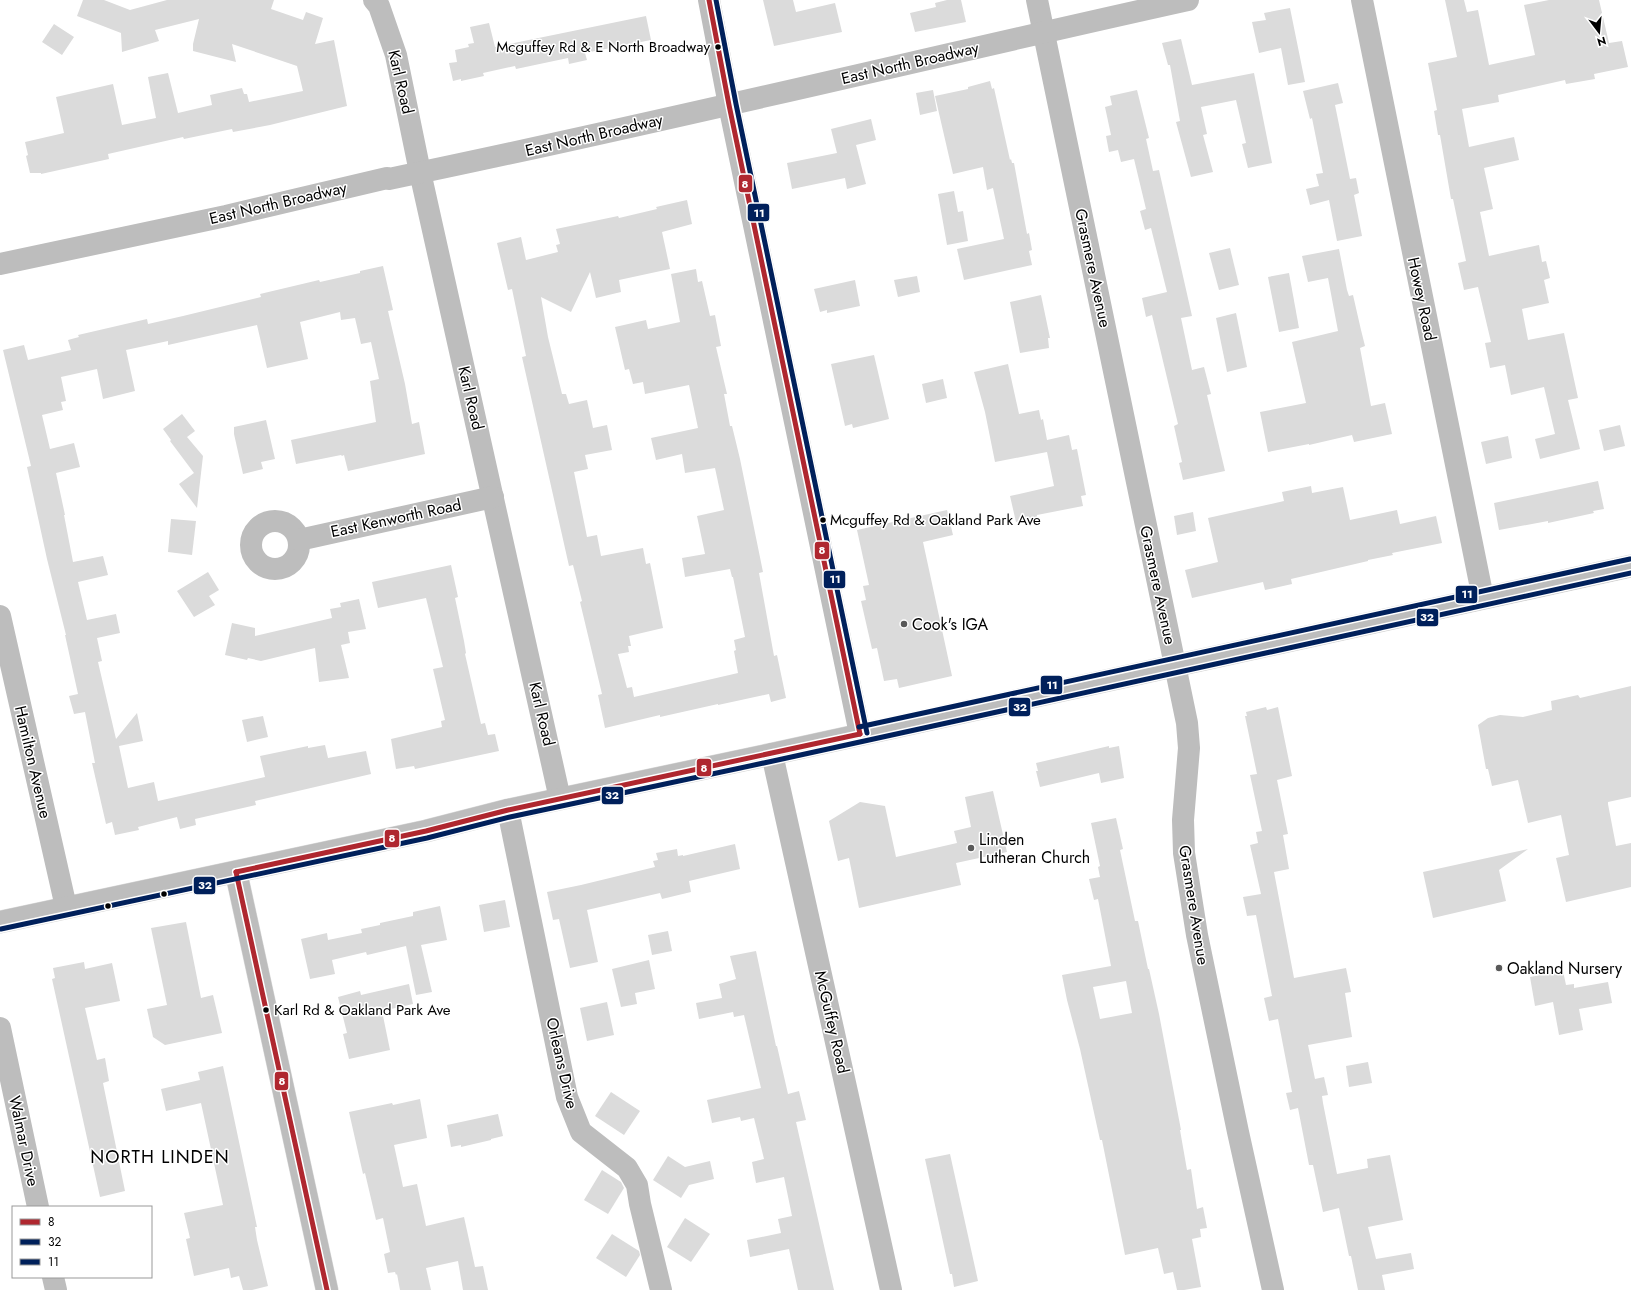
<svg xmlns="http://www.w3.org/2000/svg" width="1631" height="1290" font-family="Jost,sans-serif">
  <rect width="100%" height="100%" fill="#fff"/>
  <g fill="#dbdbdb" fill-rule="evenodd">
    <path d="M83,0H104L130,10L167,0H274L271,9L303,20L306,12L323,18L315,44L334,40L347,106L270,125L233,132L232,129L184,139L183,137L108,154L109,159L41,174V173H30L26,156L28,155L25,142L64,133L56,97L113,84L122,125L156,118L148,77L168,73L178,113L212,105L210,95L242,88L244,94H247L249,102L303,91L297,66L232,44L236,62L193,51V44L199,19L155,30L159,41L122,52L121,33L77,16Z"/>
    <path d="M763,0H793L796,12L835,3L842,32L774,46Z"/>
    <path d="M947,0H961L966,22L915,32L910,13L936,7L935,3Z"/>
    <path d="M1445,0H1464L1467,12L1478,10L1489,65L1535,55L1524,5L1549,0H1599L1609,43L1622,41L1628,67L1594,74L1595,79L1566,84L1565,80L1498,95L1499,102L1462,109L1469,147L1514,137L1519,160L1484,168L1493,209L1480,212L1489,256L1539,245L1542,262L1546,261L1550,278L1544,280L1549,303L1522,309L1528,340L1564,333L1578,398L1568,400L1580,449L1540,459L1535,439L1555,434L1544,387L1511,395L1505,365L1490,368L1485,343L1491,342L1478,287L1464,290L1458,263L1466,261L1453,199H1451L1440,135H1438L1434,111L1437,110L1428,63L1457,57Z"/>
    <path d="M1290,8L1305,82L1288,85L1281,48L1259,53L1252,22L1266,20L1264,13Z"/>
    <path d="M646,16L651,40L585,53L587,60L569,64L568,58L516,69L515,66L483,73L484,76L461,81V79L453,81L449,63L457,62L455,50L469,47L468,44L474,43L470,27L489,23L495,47Z"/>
    <path d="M54,24L74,37L62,55L42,42Z"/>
    <path d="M1181,39L1192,85L1254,73L1272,163L1248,168L1242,144L1246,143L1236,100L1201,107L1207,134L1203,135L1213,172L1191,177L1176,122L1180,121L1170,65H1168L1162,43Z"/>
    <path d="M990,81L992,89L994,88L1010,160L1011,159L1012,163H1014L1027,234L1029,233L1032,250L1029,251L1032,265L964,280L957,249L1004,239L993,188L987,190L983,167L953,174L935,96L968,89V87Z"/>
    <path d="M1338,83L1343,103L1335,105L1350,179L1356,178L1359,193L1354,195L1362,236L1337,241L1329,200L1310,205L1306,189L1319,186L1316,174L1323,173L1312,118L1310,119L1303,91Z"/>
    <path d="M933,90L937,111L920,115L916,93Z"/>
    <path d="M1137,90L1149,138L1146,139L1153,171L1159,170L1192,316L1181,318L1192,370L1204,367L1211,394L1207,395L1225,471L1183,480L1179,463L1182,462L1174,426L1178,424L1152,315L1146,317L1142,298L1167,292L1151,228L1145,230L1140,211L1146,209L1134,159L1121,162L1118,150L1109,152L1106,136L1111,135L1105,107L1112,105L1110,96Z"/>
    <path d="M871,119L876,140L856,145L866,184L847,189L845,178L792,189L787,163L837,153L831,129Z"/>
    <path d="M954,191L958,212L963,211L968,241L947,245L938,194Z"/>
    <path d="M687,200L692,224L662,232L670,269L619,280L621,292L596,298L590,272L571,312L541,297L548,337L562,394H566L569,404L587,400L593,428L607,425L612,450L585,455L588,469L574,472L587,537L597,535L601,556L643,548L646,564L650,563L663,628L629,636L631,646H628L629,652L618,654L627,688L632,687L634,697L738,673L734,651L736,650L734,640L745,637L733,577H732L730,569L685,577L682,558L705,554L697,516L724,510L715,468L685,473L682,454L656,460L651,438L698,428L689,385L645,394L643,382L633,384L629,369L625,370L615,327L646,320L648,329L680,322L671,274L696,269L698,282L702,281L710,316L715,315L721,346L716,347L727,394H724L730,426H732L740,459L763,572L759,573L774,656L777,655L786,698L771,702L769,694L718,705V704L660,717V715L605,728L598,695L602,694L580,602L582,601L573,565L569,566L522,357L526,356L512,289L508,290L497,243L521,237L526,260L558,252L556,245L560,244L556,229L618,216L619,218L657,209L656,207Z"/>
    <path d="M1230,248L1239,285L1219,290L1209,253Z"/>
    <path d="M1339,249L1347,290L1349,296L1353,295L1361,330L1365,346L1360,348L1371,406L1385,403L1392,434L1354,442L1352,435L1309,445V444L1268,452L1260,412L1306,403L1292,342L1338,331L1328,278L1308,282L1302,256Z"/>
    <path d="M383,266L393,310L388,311L405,384L412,424L419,422L425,454L348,471L344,455L342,456L341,455L296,464L291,440L376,422L370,381L379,379L371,342L361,344L355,318L341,320L340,312L300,322L308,359L267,368L257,325L168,345V341L126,350L135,391L103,399L97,369L61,377L66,401L61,402L63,410L42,415L50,449L74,443L80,467L56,473L65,515H64L73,562L103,556L108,575L78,582L87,620L116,614L120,633L97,638L102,661L98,662L116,739L137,713L143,741L119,746L128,788L154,782L158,801L265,777L260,756L308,746V748L325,745L328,758L366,751L371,774L255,801L256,805L195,819L196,825L180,829L177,817L138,827L139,830L115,835L112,822L106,824L92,763H95L85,712L74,714L69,696L78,694L65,635H66L47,559L27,467L31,466L3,350L24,345L28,360L71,350L68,340L79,337L78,335L147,319L148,324L183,316L261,297L260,294L319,280L320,282L360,273V271Z"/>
    <path d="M1289,273L1299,328L1279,332L1268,277Z"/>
    <path d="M917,276L920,292L898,297L894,280Z"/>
    <path d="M855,280L860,306L827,313V310L820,312L814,289Z"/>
    <path d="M1041,295L1050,338H1048L1049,348L1020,353L1010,302Z"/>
    <path d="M1236,313L1247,367L1227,372L1216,318Z"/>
    <path d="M874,355L889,419L853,428L852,424L845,426L831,364Z"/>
    <path d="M1008,364L1019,414L1039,410L1041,420L1043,419L1047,440L1069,435L1072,450L1077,449L1086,495L1081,496L1083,506L1037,515V517L1016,522L1010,496L1054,486L1047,452L995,462L985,412L974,372Z"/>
    <path d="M943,379L947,398L926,403L922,384Z"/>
    <path d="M182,414L195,431L187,437L203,456L197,508L179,484L194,473L170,441L171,440L163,429Z"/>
    <path d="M266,420L275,459L261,462L263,469L243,474L234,434V427Z"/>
    <path d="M1620,425L1625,446L1604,451L1599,430Z"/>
    <path d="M1508,436L1512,458L1486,464L1481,442Z"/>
    <path d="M1598,481L1604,509L1593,511L1594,513L1548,523V521L1499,530L1494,503Z"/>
    <path d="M1311,486L1312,493L1343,487L1350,520L1397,510L1400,524L1436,516L1442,543L1392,553L1393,555L1368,560V561L1291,579L1292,584L1265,590L1263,582L1192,598L1185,570L1218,562L1208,518L1284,501L1282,492Z"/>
    <path d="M947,510L953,535L923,542L952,676L899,688L897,679L884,681L877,648L872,649L861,601L866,600L863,586L869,585L857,530Z"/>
    <path d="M1193,512L1196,531L1177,535L1174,516Z"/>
    <path d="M171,519L196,521L192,555L168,552Z"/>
    <path d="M451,565L458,597L455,598L464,641L466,653L465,654L481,724L485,723L488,735L495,734L499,751L415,769L414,766L396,769L391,739L442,727L441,721L445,720L433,669L443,667L426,598L378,608L372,582Z"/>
    <path d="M208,572L219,590L209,596L215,605L194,617L177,591Z"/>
    <path d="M359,599L366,629L348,632L350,643L341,645L349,678L319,682L315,648L261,661L248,658L247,660L225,655L232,623L255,628V636L332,618L330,609L341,607L340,603Z"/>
    <path d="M1631,686V797L1608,802V804L1616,846L1631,843V887L1566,902L1556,858L1569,855L1561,815L1528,823L1518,780L1492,786L1488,769H1486L1478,725L1488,718L1500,715L1523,717L1552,710L1551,701L1578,695L1580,698Z"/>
    <path d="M1266,707L1267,710L1278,707L1292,776L1277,780L1288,834L1283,835L1289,869L1274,872L1294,978L1346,968L1351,992L1345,993L1352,1037L1308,1045L1315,1079L1324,1077L1328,1095L1322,1096L1323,1103L1337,1174L1368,1168L1367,1159L1390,1155L1403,1220L1368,1227L1376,1259L1411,1253L1414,1269L1382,1275L1385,1290H1358L1351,1256H1349L1339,1208L1323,1212L1313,1165H1309L1298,1108L1290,1110L1286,1093L1292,1092L1278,1019L1269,1021L1264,998L1272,996L1256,915L1247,916L1243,897L1261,894L1250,845L1258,843L1256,832L1262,831L1250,775L1257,774L1245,716H1247L1246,712Z"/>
    <path d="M263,716L268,737L247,742L242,720Z"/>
    <path d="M1109,746V748L1119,746L1124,778L1101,783L1099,773L1040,787L1036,771H1038L1036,763Z"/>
    <path d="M993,791L1007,852L956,863L961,885L859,908L849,858L838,861L829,821L860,802L885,806L896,857L957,843L954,831L971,827L965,797Z"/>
    <path d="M1116,818L1123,849L1120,850L1135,921H1138L1148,969H1149L1159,1014L1181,1130H1180L1187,1170L1191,1169L1197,1209L1203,1207L1207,1228L1200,1229L1201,1237L1192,1239L1201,1287L1184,1290H1177L1173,1272L1164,1274L1158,1248L1125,1255L1102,1140H1100L1080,1049L1067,1000L1062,975L1111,966L1098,899L1094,900L1089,879L1100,877L1098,867L1100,866L1091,823ZM1126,981L1132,1013L1100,1019L1093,987Z"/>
    <path d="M735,844L740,869L689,881L691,892L662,899L660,893L587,910L598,962L570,968L559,919L553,920L547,892L581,885L655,867L653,861L658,860L656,853L677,849L678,856L683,855V856Z"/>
    <path d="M1528,849L1499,870L1506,901L1433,918L1423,872Z"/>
    <path d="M505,900L510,927L484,932L479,905Z"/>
    <path d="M440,906L447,940L421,945L432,992L416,995L406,946L367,955L366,952L332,960L335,974L310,979L301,939L327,933L328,940L362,933L361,929L380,925V923L413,916V912Z"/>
    <path d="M186,922L201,998L213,995L222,1033L165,1045L153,1037L147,1009L167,1005L151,928Z"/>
    <path d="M668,931L672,951L652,955L648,935Z"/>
    <path d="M756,951L776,1046H777L788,1094L799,1091L806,1120L796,1122L834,1290H798L789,1249L750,1257L747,1240L781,1233L778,1219L792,1216L784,1177L756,1183L752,1162L764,1159L754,1118L741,1121L740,1117L712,1123L707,1100L761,1088L744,1015L734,1017L733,1012L699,1019L696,1003L722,998L719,984L736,979L730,956Z"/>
    <path d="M649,960L655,989L635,993L637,1004L621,1007L612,969Z"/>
    <path d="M84,962L85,969L112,963L120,1001L85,1008L97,1060L105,1058L109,1081L103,1083L125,1191L100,1197L52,979L55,978L53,968Z"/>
    <path d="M1563,971L1566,985L1574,984V988L1608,982L1612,1003L1579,1009L1583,1030L1559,1035L1553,1002L1535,1006L1530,977Z"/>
    <path d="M409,984L413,1004L382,1011L390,1050L349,1059L343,1034L347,1033L338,997L360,991L361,995Z"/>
    <path d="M607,1002L614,1035L587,1041L580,1008Z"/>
    <path d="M1368,1062L1372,1083L1349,1087L1346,1066Z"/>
    <path d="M223,1066L257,1227H255L257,1240L268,1286L252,1290H243L239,1276L231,1278L229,1268L194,1276L186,1239L190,1238L184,1213L223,1205L201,1103L166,1111L161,1089L200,1080L198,1072Z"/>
    <path d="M611,1092L640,1111L624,1135L595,1116Z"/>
    <path d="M420,1099L427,1138L394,1145L403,1187L417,1184L426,1226L464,1217L475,1267L483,1266L488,1290H463L458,1261L426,1268L431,1290H400L397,1274L396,1275L395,1272L388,1273L384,1254L390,1252L383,1218L376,1220L365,1173L363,1174L349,1112L392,1103L393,1105Z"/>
    <path d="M498,1114L503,1136L491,1139V1140L461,1147V1145L451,1147L447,1125Z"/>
    <path d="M950,1154L978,1281L954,1287L952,1274H950L925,1159Z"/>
    <path d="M668,1156L685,1167L710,1161L714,1179L689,1185L681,1198L653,1180Z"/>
    <path d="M602,1170L621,1182L624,1188L608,1214L584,1200Z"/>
    <path d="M685,1218L710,1234L691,1262L667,1247Z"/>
    <path d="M612,1234L639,1251L640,1255L626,1277L596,1258Z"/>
  </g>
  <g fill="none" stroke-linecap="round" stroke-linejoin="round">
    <g stroke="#dbdbdb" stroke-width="23">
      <g id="major">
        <path d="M236,872L327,1290"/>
        <path d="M0,922L426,831L508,810L772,754L1631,566"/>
      </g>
    </g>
    <g stroke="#bdbdbd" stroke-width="22">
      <path d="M374,0L379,6L396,55L420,172L560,799"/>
      <path d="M709,0L729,105L860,734"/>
      <path d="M1037,0L1187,723L1189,748L1183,820L1184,853L1197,935L1238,1132L1273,1290"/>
      <path d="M1362,0L1483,598"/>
      <path d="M0,264L226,216L387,178L389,179C657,124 921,59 1188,0"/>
      <circle cx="275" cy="545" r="24"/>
      <path d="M299,540L493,497"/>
      <path d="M0,616L66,907"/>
      <path d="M772,754L891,1290"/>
      <path d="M508,810L567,1097L581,1132L627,1168L637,1185L640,1204L661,1290"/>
      <path d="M0,1028L38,1207"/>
      <path d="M53,1277L56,1290"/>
    </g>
    <use href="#major" stroke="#bdbdbd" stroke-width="22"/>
    <g stroke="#fff" stroke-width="8">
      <g id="bus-1">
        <path d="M709,0L729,105L860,734"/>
        <path d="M236,872L426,831L508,810L860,734"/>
        <path d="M236,872L327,1290"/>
      </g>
    </g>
    <g stroke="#fff" stroke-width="8">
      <path id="bus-2" d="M1,929L427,838L510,817L773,761L1631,573"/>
    </g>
    <g stroke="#fff" stroke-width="8">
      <g id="bus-3">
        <path d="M716,0L736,104L867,733"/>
        <path d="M859,727L1630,559"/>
      </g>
    </g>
    <use href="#bus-1" stroke="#af272f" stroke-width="5"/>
    <use href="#bus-2" stroke="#00205b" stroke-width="5"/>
    <use href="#bus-3" stroke="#00205b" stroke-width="5"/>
  </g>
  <g fill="#000" stroke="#fff" stroke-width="1.5">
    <circle cx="718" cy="47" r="3.5"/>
    <circle cx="823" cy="520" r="3.5"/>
    <circle cx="164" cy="894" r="3.5"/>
    <circle cx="108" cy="906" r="3.5"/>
    <circle cx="266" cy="1010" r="3.5"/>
  </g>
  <g fill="#595959" stroke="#fff" stroke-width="1.5">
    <circle cx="904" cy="624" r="4"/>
    <circle cx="971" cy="848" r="4"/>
    <circle cx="1499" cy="968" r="4"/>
  </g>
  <g text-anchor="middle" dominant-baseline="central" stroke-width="3" stroke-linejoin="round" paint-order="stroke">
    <g font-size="15" fill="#000" stroke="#fff" text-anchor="start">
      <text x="710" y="47" text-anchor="end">Mcguffey Rd &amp; E North Broadway</text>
      <text x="830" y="520">Mcguffey Rd &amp; Oakland Park Ave</text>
      <text x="274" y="1010">Karl Rd &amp; Oakland Park Ave</text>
    </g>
    <g font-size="16" fill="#000" stroke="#fff">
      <text transform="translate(910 63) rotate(-13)">East North Broadway</text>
      <text transform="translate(401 82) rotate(77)">Karl Road</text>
      <text transform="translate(594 135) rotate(-13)">East North Broadway</text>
      <text transform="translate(278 203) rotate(-13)">East North Broadway</text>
      <text transform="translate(1093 268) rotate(78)">Grasmere Avenue</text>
      <text transform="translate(1422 299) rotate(78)">Howey Road</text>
      <text transform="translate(471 398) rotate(77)">Karl Road</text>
      <text transform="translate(396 518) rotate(-12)">East Kenworth Road</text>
      <text transform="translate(1158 585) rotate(78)">Grasmere Avenue</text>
      <text transform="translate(542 714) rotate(77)">Karl Road</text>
      <text transform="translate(33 762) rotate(77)">Hamilton Avenue</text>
      <text transform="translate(1194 905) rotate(81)">Grasmere Avenue</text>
      <text transform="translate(832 1022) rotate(77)">McGuffey Road</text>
      <text transform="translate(562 1063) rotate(77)">Orleans Drive</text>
      <text transform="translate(24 1141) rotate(78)">Walmar Drive</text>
    </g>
    <g font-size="16" fill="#000" stroke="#fff" text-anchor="start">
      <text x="912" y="624">Cook's IGA</text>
      <text x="979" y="839">Linden<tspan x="979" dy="18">Lutheran Church</tspan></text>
      <text x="1507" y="968">Oakland Nursery</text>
    </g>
    <g font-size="18" letter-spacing="1" fill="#000" stroke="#fff">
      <text x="160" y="1157">NORTH LINDEN</text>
    </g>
  </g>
  <g stroke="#fff" stroke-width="1.5">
    <rect x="738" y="174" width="15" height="19" rx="4" fill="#af272f"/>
    <rect x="747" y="203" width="23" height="19" rx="4" fill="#00205b"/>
    <rect x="814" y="541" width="16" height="19" rx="4" fill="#af272f"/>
    <rect x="823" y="570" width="23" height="19" rx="4" fill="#00205b"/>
    <rect x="1455" y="585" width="23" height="19" rx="4" fill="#00205b"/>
    <rect x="1416" y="608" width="23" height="19" rx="4" fill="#00205b"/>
    <rect x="1040" y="675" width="23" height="20" rx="4" fill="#00205b"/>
    <rect x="1008" y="697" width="23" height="20" rx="4" fill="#00205b"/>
    <rect x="696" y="758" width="16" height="19" rx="4" fill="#af272f"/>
    <rect x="601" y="786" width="23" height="19" rx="4" fill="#00205b"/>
    <rect x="384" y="829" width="16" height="19" rx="4" fill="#af272f"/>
    <rect x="193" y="876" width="23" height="19" rx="4" fill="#00205b"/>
    <rect x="274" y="1071" width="15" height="20" rx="4" fill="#af272f"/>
  </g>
  <g font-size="11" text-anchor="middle" font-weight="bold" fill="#fff">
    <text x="745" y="188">8</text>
    <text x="759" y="217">11</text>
    <text x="822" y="554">8</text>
    <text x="835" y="583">11</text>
    <text x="1467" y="598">11</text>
    <text x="1427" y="621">32</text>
    <text x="1052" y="689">11</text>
    <text x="1020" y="711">32</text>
    <text x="704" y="772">8</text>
    <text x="612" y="799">32</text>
    <text x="392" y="842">8</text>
    <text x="205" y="889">32</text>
    <text x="282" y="1085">8</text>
  </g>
  <rect x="12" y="1206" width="140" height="72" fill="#ffffff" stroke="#999999"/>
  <rect x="20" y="1219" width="20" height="6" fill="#af272f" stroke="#999999"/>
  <text x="48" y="1226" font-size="12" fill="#000000">8</text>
  <rect x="20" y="1239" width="20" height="6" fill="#00205b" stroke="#999999"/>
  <text x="48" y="1246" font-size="12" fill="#000000">32</text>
  <rect x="20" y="1259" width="20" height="6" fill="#00205b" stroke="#999999"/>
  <text x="48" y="1266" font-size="12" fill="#000000">11</text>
  <g transform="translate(1599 32) rotate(164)" stroke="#ffffff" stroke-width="3" paint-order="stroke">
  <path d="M0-3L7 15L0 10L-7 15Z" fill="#000000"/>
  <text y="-6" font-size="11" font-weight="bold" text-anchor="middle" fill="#000000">N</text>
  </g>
</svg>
